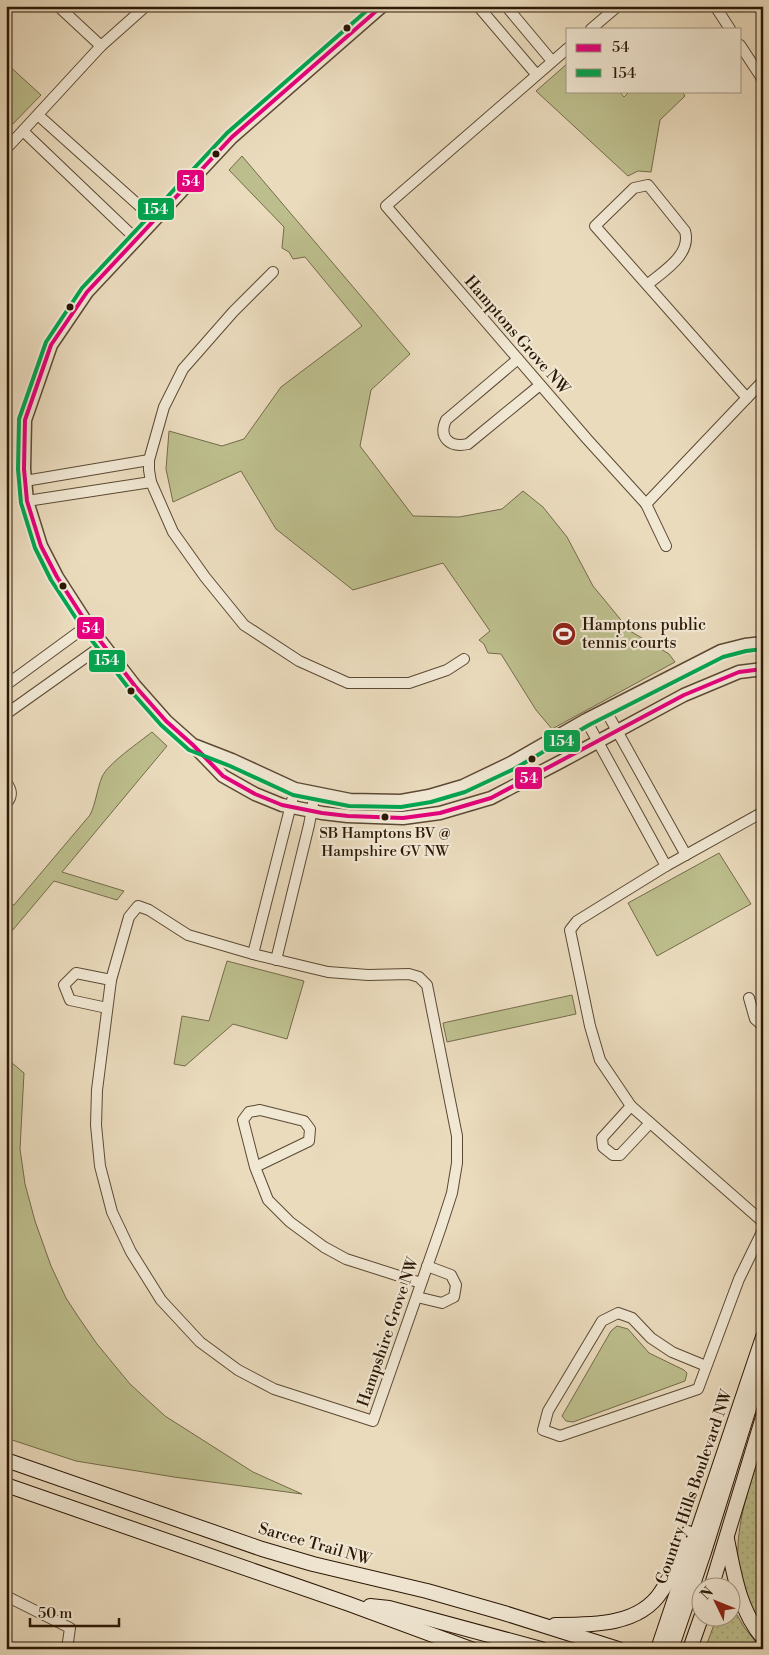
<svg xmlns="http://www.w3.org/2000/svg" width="769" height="1655" font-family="'Libre Bodoni',serif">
  <defs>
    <pattern id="grass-dots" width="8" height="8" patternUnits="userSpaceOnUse" patternTransform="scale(1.25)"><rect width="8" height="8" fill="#bdbe8d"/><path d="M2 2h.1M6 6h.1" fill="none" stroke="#a3a378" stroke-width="1.8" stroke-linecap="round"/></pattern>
  </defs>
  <rect width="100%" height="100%" fill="#eadbbd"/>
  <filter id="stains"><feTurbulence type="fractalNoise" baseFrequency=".004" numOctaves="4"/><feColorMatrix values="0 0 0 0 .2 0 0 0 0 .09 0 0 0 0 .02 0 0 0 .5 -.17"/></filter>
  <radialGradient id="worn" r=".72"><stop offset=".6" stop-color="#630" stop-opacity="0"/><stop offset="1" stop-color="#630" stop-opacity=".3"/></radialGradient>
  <g fill="url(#grass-dots)" stroke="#746b4a">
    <path d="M763,1443V1629C758,1620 751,1611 747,1602C725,1551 747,1492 763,1443Z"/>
    <path d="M735,1614L737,1615L744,1627L761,1649H705L715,1622L719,1618H732V1615Z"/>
  </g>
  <g fill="#bdbe8d" stroke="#746b4a">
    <path d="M6,63L41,95L6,131Z"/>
    <path d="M568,63V91H619L624,97L630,91H682L685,96L660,120L651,172L638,171L628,176L536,91Z"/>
    <path d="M242,156L410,354L371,390L360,446L413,516L459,517L502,509L523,491L543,507L567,537L593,586L630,631L669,654L675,662L552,729L536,710L501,654L488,653L484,644L479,640L490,631L443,563L353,590L276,529L241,471L173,502L166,469L169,431L222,446L244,439L281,387L362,326L305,257L293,259L289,252L282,248L284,227L229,170Z"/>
    <path d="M152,732L167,746L62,872L124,891L117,900L54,881L6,938V905H14L90,815C96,803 97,789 102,777C107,764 141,741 152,732Z"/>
    <path d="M719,853L751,904L657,956L628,903Z"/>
    <path d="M227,961L304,981L287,1039L233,1024L185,1066L174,1064L182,1016L209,1021Z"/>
    <path d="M572,995L576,1014L447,1042L443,1023Z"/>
    <path d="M6,1058L24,1073L20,1149L25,1184L35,1221L51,1266L66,1298L77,1315L97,1344L130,1384L165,1416L253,1472L302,1494L174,1477L76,1461L6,1438Z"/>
    <path d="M617,1326L628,1329L649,1353L684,1370L687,1373L685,1381L573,1422L566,1421L562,1416L611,1331Z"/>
  </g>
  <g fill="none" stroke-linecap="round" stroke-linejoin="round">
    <g stroke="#5c4934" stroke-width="12">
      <g id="minor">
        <path d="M58,6L101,46"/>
        <path d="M478,6L536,74"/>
        <path d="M506,6L552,61"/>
        <path d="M715,6L730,29"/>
        <path d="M591,29L618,6"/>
        <path d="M740,45L763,80"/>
        <path d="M568,48L386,206L587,439L646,504L666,546"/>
        <path d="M38,115L154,219"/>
        <path d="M23,131L136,239"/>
        <path d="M6,149L101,46L146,6"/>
        <path d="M273,272L233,312L183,369L164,407L149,460V470L151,482L173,532L205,577L244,625L299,661L348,683H409L447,670L464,659"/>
        <path d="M647,285C662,272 692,255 685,231L648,185L634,188L595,226L747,398"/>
        <path d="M518,359L446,420C438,438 450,448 468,444L540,385"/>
        <path d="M25,481L149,460"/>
        <path d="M27,501L151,482"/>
        <path d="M646,504L763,381"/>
        <path d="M6,685L88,625"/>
        <path d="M606,711L686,855"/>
        <path d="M6,714L103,645"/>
        <path d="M586,720L666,866"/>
        <path d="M6,782C12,790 13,796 6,804"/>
        <path d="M763,812L666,866L577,921L570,930L590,1026L600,1060L631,1106L763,1222"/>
        <path d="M138,906L149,910L188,935L253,954L328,972L368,975L409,974L419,977L427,985L457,1136V1163L452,1193L441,1227L373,1421L274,1389L238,1370L200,1342L161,1300L131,1252L112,1212L100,1166L96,1125L97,1090L111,980L129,917Z"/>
        <path d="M253,954L295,789"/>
        <path d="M276,960L309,825L315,793"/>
        <path d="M749,998L755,1019L763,1026"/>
        <path d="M107,1008L70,1000L64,985L76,973L111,980"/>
        <path d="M631,1106L602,1138L603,1147L613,1155H620L650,1123"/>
        <path d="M255,1167L309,1141L310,1129L304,1121L260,1110L249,1112L243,1120L255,1167L268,1200L290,1222L324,1247L346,1259L421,1283"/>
        <path d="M417,1297L442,1303L454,1297L456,1285L451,1275L427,1266"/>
        <path d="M706,1366L672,1352L651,1338L632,1318L618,1313L602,1321L548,1411L543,1430L560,1436L698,1389L739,1279L763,1230"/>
        <path d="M6,1596L70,1628L67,1649"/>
      </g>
    </g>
    <g stroke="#5c4934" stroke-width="15">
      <g id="tertiary">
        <path d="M382,6L232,137L87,292L51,345L25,420L24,469L27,501L41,546L57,577L88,625L135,686L166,721L193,745L223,776L255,794L282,805L322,813L348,816L403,818L440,813L491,798L562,761L684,695L739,672L763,669"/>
        <path d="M196,746L232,760L295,789L350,800L401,801L429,796L463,786L511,763L586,720L721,651L745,645L763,643"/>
      </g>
    </g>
    <g stroke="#2c1806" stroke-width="16">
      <g id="secondary">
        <path d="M6,1460L262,1549L313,1564L427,1591L504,1613L618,1649"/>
        <path d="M6,1485L349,1604L471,1649"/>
        <path d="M727,1539C734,1574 739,1610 763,1638"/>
        <path d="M711,1588L763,1417"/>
        <path d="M370,1606L389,1608L541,1649"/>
        <path d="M555,1625C591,1625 639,1626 661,1592C671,1578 681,1550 688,1533"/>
        <path d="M658,1649L763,1337"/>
        <path d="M671,1649L704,1552L760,1373"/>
        <path d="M690,1649L702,1615"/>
      </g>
    </g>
    <use href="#minor" stroke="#f1e8d4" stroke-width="10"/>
    <use href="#tertiary" stroke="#f1e8d4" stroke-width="12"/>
    <use href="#secondary" stroke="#f1e8d4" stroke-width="14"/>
    <g stroke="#f1e8d4" stroke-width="8">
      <path id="bus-1" d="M382,6L232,137L87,292L51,345L25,420L24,469L27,501L41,546L57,577L88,625L135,686L166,721L193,745L223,776L255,794L282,805L322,813L348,816L403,818L440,813L491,798L684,695L739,672L763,669"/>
    </g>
    <g stroke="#f1e8d4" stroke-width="8">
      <path id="bus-2" d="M372,6L227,133L82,288L46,342L19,419L18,469L21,503L35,548L51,580L83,629L130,690L161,725L189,750L230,766L293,795L349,806L401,807L431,802L465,792L514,769L589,725L723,657L746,651L763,649"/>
    </g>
    <use href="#bus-1" stroke="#e5007d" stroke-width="4"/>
    <use href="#bus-2" stroke="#00a651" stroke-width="4"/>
  </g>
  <defs>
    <g id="stadium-disc" transform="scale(1.25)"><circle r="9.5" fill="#8f2418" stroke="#f1e8d4"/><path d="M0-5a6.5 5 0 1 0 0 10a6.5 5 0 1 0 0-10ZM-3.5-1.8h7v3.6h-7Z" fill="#fff"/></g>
  </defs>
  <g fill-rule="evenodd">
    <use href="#stadium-disc" x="564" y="634"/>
  </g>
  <g fill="#2c1806" stroke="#f1e8d4" stroke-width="2">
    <circle cx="347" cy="28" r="4.5"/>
    <circle cx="216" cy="154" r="4.5"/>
    <circle cx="70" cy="307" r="4.5"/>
    <circle cx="63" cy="586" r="4.5"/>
    <circle cx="131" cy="691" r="4.5"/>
    <circle cx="532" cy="759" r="4.5"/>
    <circle cx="385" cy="817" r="4.5"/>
  </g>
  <g text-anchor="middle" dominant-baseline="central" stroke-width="4.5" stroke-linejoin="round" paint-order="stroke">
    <g font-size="15" fill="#2c1806" stroke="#f1e8d4">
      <text x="385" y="833">SB Hamptons BV @<tspan x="385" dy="18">Hampshire GV NW</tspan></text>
    </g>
    <g font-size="16" fill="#2c1806" stroke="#f1e8d4">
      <text transform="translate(517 335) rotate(49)">Hamptons Grove NW</text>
      <text transform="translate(388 1332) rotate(-71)">Hampshire Grove NW</text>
      <text transform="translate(694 1487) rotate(-71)">Country Hills Boulevard NW</text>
      <text transform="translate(315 1544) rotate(16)">Sarcee Trail NW</text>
    </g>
    <g font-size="16" fill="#2c1806" stroke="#f1e8d4" text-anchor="start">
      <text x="582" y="625">Hamptons public<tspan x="582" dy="18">tennis courts</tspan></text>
    </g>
  </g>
  <g stroke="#f1e8d4" stroke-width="2">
    <rect x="176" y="169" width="29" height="24" rx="5" fill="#e5007d"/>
    <rect x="137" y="197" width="38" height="24" rx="5" fill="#00a651"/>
    <rect x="76" y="616" width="29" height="24" rx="5" fill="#e5007d"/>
    <rect x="88" y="649" width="38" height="24" rx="5" fill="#00a651"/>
    <rect x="543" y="729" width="38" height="24" rx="5" fill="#00a651"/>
    <rect x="514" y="766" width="29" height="24" rx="5" fill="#e5007d"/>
  </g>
  <g font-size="14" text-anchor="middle" font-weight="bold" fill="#fff">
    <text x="191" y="186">54</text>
    <text x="156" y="214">154</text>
    <text x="91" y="633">54</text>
    <text x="107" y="665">154</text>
    <text x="562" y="746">154</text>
    <text x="529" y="783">54</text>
  </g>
  <rect width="769" height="1655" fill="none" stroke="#eadbbd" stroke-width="25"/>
  <rect x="8" y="8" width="754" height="1640" fill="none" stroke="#2c1806" stroke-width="2.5"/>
  <rect x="12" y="12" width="744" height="1630" fill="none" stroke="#2c1806"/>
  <rect x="566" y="28" width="175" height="65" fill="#f1e8d4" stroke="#a29582"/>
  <rect x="576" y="44" width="25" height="8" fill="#e5007d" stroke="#a29582"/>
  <text x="612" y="52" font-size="15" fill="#2c1806">54</text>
  <rect x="576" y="69" width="25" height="8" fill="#00a651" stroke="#a29582"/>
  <text x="612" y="78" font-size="15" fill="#2c1806">154</text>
  <g transform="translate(716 1602) rotate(313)"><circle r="24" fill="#f1e8d4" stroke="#a29582"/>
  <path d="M0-4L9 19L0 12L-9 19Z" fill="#8f2418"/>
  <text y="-8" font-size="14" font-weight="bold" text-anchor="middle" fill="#2c1806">N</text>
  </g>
  <path d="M30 1618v8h89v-8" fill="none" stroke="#2c1806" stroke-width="2.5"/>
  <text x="38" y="1618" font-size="15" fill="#2c1806" stroke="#f1e8d4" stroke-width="4" paint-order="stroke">50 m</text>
  <rect width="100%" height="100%" filter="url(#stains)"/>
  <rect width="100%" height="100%" fill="url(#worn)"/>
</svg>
